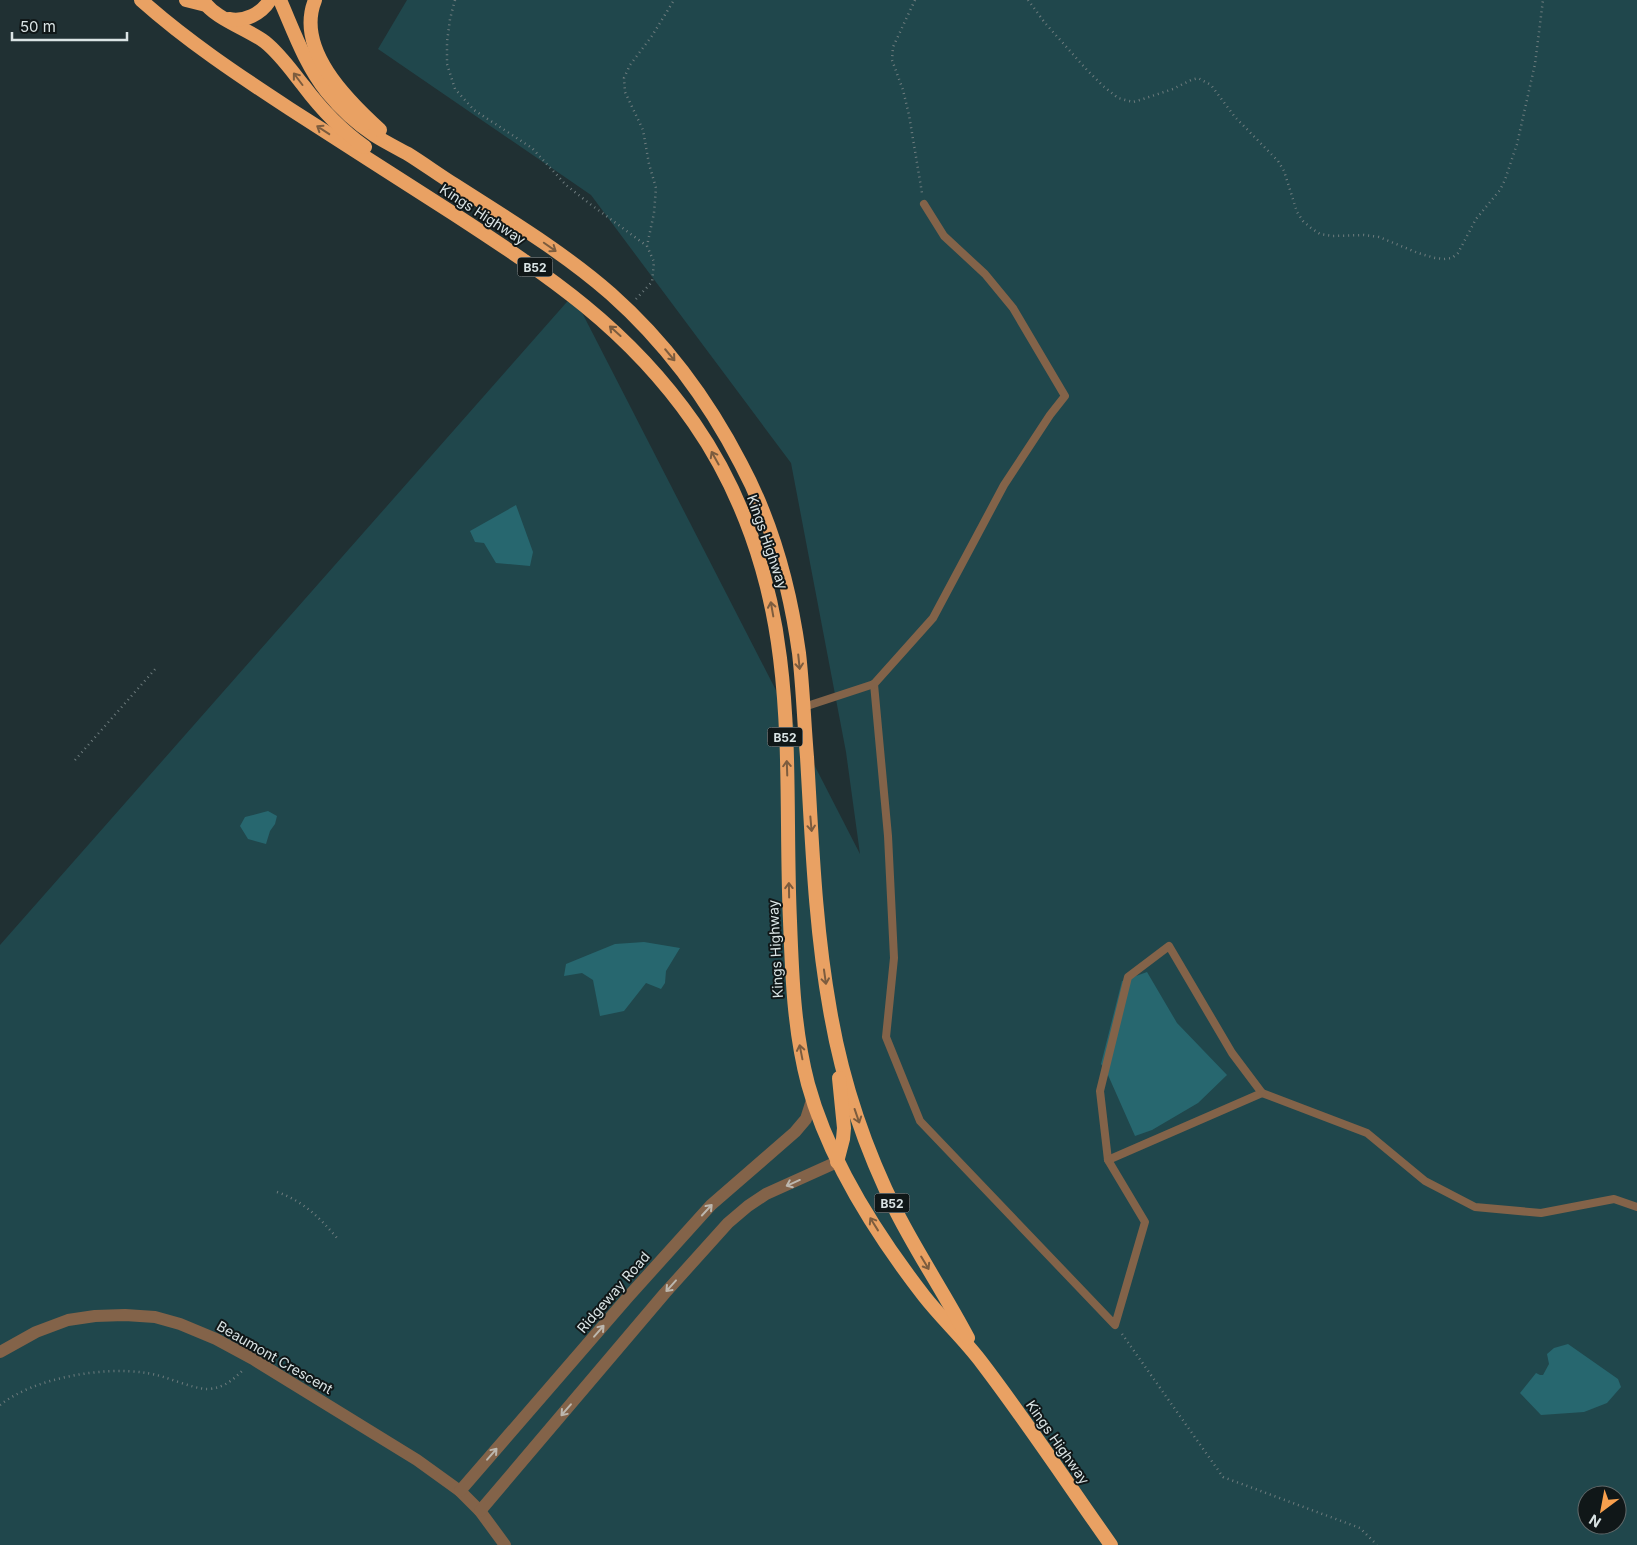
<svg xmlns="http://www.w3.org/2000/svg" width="1637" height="1545" font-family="Inter,sans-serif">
  <rect width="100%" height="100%" fill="#203033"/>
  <path fill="#20474c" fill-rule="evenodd" d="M407,0H1637V1545H0V945L573,295L860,854L846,752L791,463L591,195L378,49ZM1587,1495H1617V1525H1587Z"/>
  <g fill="#27676f">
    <path d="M516,505L533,552L530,566L496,563L484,543L475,542L470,531Z"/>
    <path d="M268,811L277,816L275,824L270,831L266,844L248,839L240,826L245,817Z"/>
    <path d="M644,942L680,948L666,971L665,983L661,989L646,983L624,1011L600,1016L593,980L582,973L564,976L566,964L615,944Z"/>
    <path d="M1147,972L1177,1023L1227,1075L1198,1103L1152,1130L1135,1136L1108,1075L1101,1064L1122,981Z"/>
    <path d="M1568,1344L1618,1379L1621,1387L1607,1403L1584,1412L1541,1415L1520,1393L1536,1373L1540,1375H1543L1549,1364L1547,1354L1554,1348Z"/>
  </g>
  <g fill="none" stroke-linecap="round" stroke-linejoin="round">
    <g stroke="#6e7c7e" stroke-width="2.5" stroke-dasharray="1 4" stroke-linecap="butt">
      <path d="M455,0L450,19L447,42V64L455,89L474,110L532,148L566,185L590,204L647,246"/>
      <path d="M915,0L893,47L892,60L903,90L909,115L922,193"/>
      <path d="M1028,0L1045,23L1087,70L1103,86L1118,98L1133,102L1140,100L1173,89L1191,80L1198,78L1211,85L1235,117L1278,161L1284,171L1297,212L1303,221L1311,228L1320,234L1333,236L1364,235L1379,237L1418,253L1435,258L1444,259L1452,258L1458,253L1476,219L1500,190L1505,180L1517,144L1535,64L1543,0"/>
      <path d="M636,299L652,282L654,262L647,246L654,213L656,188L649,164L643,130L625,92L624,78L630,65L652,36L674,0"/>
      <path d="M75,760L157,667"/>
      <path d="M277,1192C303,1201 319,1217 337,1238"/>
      <path d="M1122,1334L1223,1477L1360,1528L1377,1545"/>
      <path d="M0,1405C34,1378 103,1366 146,1373C165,1375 191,1389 208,1389C224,1388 233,1380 244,1369"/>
    </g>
    <g stroke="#836349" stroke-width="8">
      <path d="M874,684L888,836L894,958L886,1037L920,1121L1115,1325L1145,1222L1108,1160L1100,1091L1128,977L1169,946L1232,1053L1262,1093L1367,1133L1425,1181L1475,1207L1541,1213L1614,1199L1637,1207"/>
      <path d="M804,707L874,684L933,618L1004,485L1050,415L1065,396L1013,308L985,274L944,236L924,204"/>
      <path d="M1108,1160L1262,1093"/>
    </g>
    <g stroke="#836349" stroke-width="12">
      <path d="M0,1352L36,1332L68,1320L95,1316L125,1315L155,1317L180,1324L216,1339L253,1359L417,1460L460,1491L480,1511L505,1545"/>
      <path d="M460,1491L628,1297L711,1205L795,1132L806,1119L812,1100"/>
      <path d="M480,1511L665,1293L728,1223L748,1206L766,1194L837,1162"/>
    </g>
    <g stroke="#e9a163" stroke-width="14">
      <path d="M141,0C187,41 238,75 290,109C345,144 399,179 454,214C549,276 628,328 694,423C742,492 770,575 780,658C791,745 786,833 790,921C792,976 794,1031 808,1084C829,1161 876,1234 924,1296C942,1319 964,1339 982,1363C1027,1422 1068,1484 1111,1545"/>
      <path d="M186,0L206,5"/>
      <path d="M203,0C213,18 248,29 265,42C280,54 291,70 303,85C321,109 341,130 365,147"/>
      <path d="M280,0C294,32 305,64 327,92C340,108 356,123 374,135C385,142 397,148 408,154C424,164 439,175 455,185C508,219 563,252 611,294C665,342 708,400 741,464C772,522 790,588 799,653C803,688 804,722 807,757C812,841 815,927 830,1010C842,1081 865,1149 897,1213C919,1256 946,1296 968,1338"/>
      <path d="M315,0C295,49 347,100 380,130"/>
      <path d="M229,19C245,22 261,14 270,0"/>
      <path d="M837,1162L843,1139L844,1128L839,1078"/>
    </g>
  </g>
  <defs><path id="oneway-shaft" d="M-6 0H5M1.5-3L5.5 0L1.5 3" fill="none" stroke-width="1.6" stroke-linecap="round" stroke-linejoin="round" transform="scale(1.25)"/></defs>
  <g stroke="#7c5c3e">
    <use href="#oneway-shaft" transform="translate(298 79) rotate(-127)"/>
    <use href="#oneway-shaft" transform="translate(323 130) rotate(-147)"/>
    <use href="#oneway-shaft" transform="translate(550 247) rotate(35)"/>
    <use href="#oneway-shaft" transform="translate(615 331) rotate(-138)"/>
    <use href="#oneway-shaft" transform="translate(670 355) rotate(50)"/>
    <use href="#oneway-shaft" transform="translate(715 458) rotate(-119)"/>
    <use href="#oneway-shaft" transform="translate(772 609) rotate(-100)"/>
    <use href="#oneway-shaft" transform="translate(799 662) rotate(84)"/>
    <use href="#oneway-shaft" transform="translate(787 768) rotate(-92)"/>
    <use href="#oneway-shaft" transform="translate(811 824) rotate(85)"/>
    <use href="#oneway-shaft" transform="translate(789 890) rotate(-91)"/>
    <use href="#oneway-shaft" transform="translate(825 977) rotate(82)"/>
    <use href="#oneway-shaft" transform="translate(801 1052) rotate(-101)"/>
    <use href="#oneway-shaft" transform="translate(857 1116) rotate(71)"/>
    <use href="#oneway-shaft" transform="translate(874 1224) rotate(-122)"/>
    <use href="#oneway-shaft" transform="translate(925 1263) rotate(59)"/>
  </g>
  <g stroke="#bcb7ae">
    <use href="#oneway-shaft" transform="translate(793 1183) rotate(156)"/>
    <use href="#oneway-shaft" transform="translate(707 1210) rotate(-47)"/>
    <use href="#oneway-shaft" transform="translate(671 1286) rotate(132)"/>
    <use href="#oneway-shaft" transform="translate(599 1331) rotate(-49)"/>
    <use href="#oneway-shaft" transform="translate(566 1410) rotate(131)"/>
    <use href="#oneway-shaft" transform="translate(492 1454) rotate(-49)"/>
  </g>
  <g text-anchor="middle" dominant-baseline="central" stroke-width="4" stroke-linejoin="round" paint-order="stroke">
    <g fill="#101718" stroke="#9da6a8" stroke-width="1">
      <rect x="517.5" y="257.5" width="35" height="19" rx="4"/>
      <rect x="767.5" y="727.5" width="35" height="19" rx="4"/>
      <rect x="874.5" y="1193.5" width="35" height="19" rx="4"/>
    </g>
    <g font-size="12" font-weight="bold" fill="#dae4e5">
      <text x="535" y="267">B52</text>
      <text x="785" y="737">B52</text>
      <text x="892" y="1203">B52</text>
    </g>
    <g font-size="14" fill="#dae4e5" stroke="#101718">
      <text transform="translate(483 214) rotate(33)">Kings Highway</text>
      <text transform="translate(768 542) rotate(71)">Kings Highway</text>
      <text transform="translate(775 949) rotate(-93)">Kings Highway</text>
      <text transform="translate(613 1292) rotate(-49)">Ridgeway Road</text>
      <text transform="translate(275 1357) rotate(30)">Beaumont Crescent</text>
      <text transform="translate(1058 1442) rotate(55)">Kings Highway</text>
    </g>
  </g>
  <g transform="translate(1602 1510) rotate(212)"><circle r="24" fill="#101718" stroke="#61696a"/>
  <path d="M0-4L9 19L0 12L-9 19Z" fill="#f9a04d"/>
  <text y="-8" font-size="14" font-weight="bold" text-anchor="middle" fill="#dae4e5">N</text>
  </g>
  <path d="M12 32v8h115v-8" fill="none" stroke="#dae4e5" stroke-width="2.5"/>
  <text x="20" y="32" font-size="15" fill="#dae4e5" stroke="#101718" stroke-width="4" paint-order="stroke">50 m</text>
</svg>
